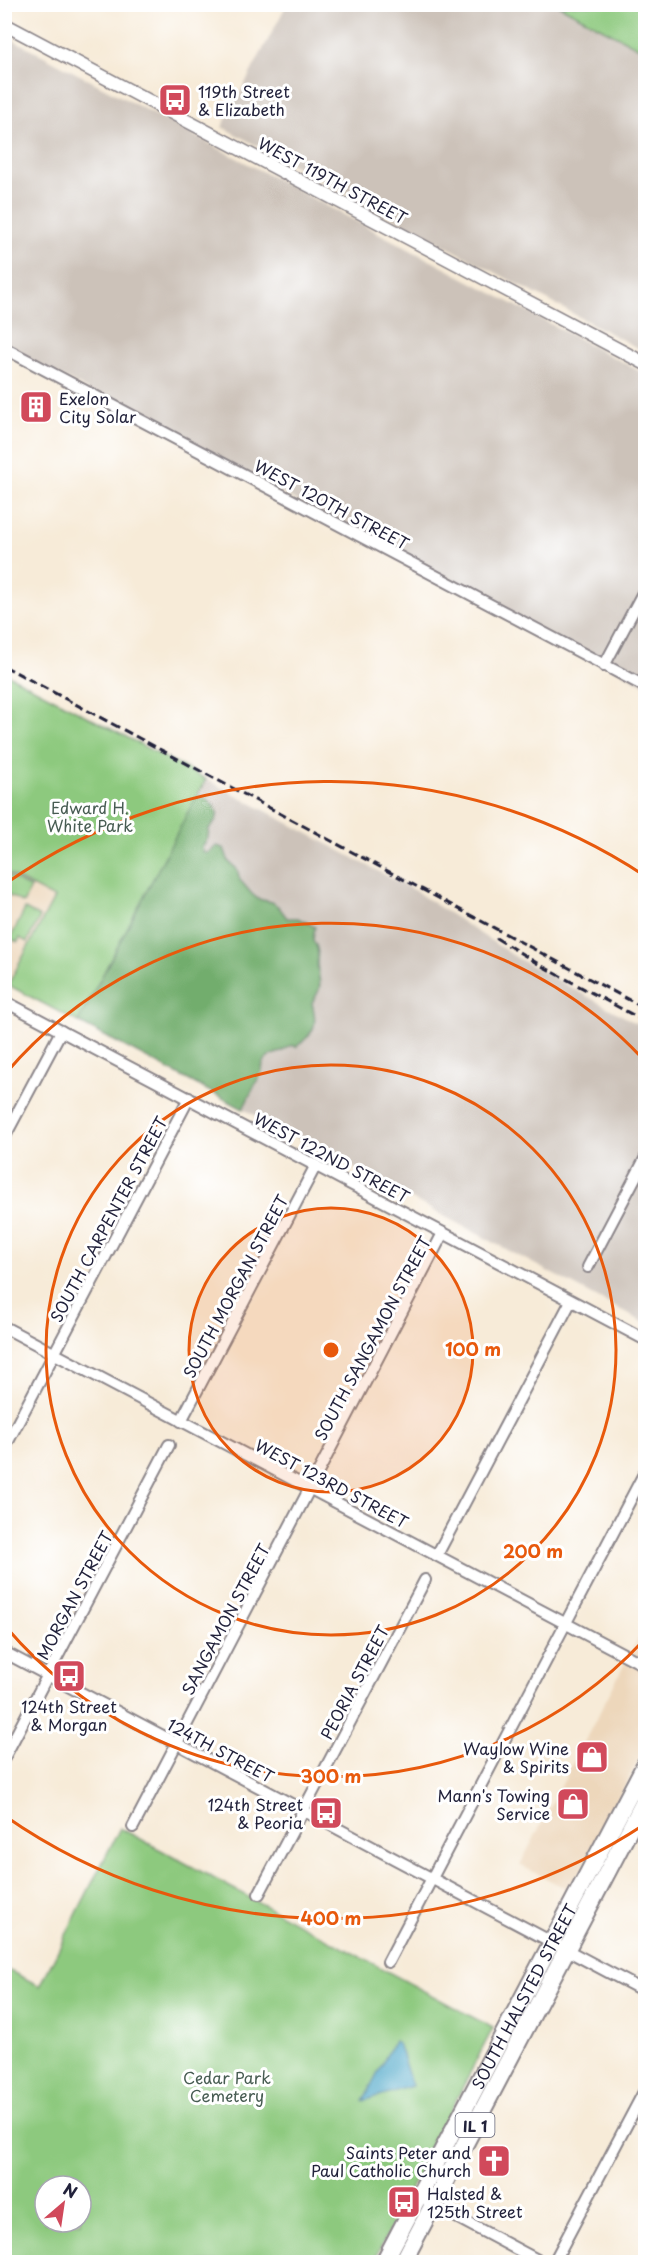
<svg xmlns="http://www.w3.org/2000/svg" width="650" height="2267" font-family="'Playpen Sans',sans-serif">
  <rect width="100%" height="100%" fill="#fff"/>
  <filter id="ink" filterUnits="userSpaceOnUse"><feTurbulence type="fractalNoise" baseFrequency=".0167" numOctaves="2"/><feDisplacementMap in="SourceGraphic" scale="12" xChannelSelector="R" yChannelSelector="G"/><feConvolveMatrix kernelMatrix="1 2 1 2 8 2 1 2 1" color-interpolation-filters="sRGB"/></filter>
  <filter id="wash" filterUnits="userSpaceOnUse"><feTurbulence type="fractalNoise" baseFrequency=".008" numOctaves="4" result="noise"/><feDisplacementMap in="SourceGraphic" scale="24" xChannelSelector="R" yChannelSelector="G"/><feGaussianBlur stdDeviation="1.35" result="paint"/><feColorMatrix in="noise" values="0 0 0 0 0 0 0 0 0 0 0 0 0 0 0 0 0 1.4 0 .05"/><feComposite in="paint" operator="in"/></filter>
  <g filter="url(#wash)">
    <rect width="100%" height="100%" fill="#f7ebd8"/>
    <g fill="#edd7bb">
      <path d="M4,872L54,898L8,985L4,983Z"/>
      <path d="M645,1625V1747L571,1891L520,1865Z"/>
    </g>
    <g fill="#ccc2b9">
      <path d="M287,4L558,5L645,51V352L222,127Z"/>
      <path d="M4,35L645,374V685L5,346Z"/>
      <path d="M206,779L415,891L517,958L645,1028V1323L243,1109L262,1071L263,1063L269,1056L281,1052L292,1045L296,1047L310,1036L312,1003L319,991L320,979L317,969L319,956L313,939L293,919L287,918L279,907L272,902L258,899L252,894L240,880L239,874L229,862L227,855L213,850L203,852L202,847L208,838L201,797H196Z"/>
    </g>
    <g fill="#8dc97e" stroke="#58765c" stroke-width="1.5" fill-rule="evenodd">
      <path d="M558,5H645V51Z"/>
      <path d="M5,673L206,779L78,1022L8,985L54,898L5,872V854L9,845L4,842Z"/>
      <path d="M4,874L31,888L23,903L5,893Z"/>
      <path d="M25,909L40,917L27,942L20,938L18,942L10,939Z"/>
      <path d="M120,1828L493,2028L373,2262H5L4,1968L40,1986ZM45,2186H81V2222H45Z"/>
    </g>
    <path fill="#72ad6d" stroke="#4a6854" stroke-width="1.5" d="M196,797L206,798C219,809 222,816 209,829L208,838L202,847L203,852L207,853L217,846L224,848L229,862L237,869L240,880L252,894L258,899L272,902L279,907L287,918H298L315,927L313,940C322,953 315,958 318,971C319,978 321,983 319,990C317,995 314,999 312,1003C318,1025 315,1033 296,1047L292,1045L281,1052L269,1056L263,1063L262,1071L243,1109L78,1022Z"/>
    <path fill="#48a5c7" stroke="#356481" stroke-width="1.5" d="M394,2041L398,2043L412,2086L363,2101Z"/>
  </g>
  <g filter="url(#ink)">
    <g fill="none" stroke-linecap="round" stroke-linejoin="round">
      <g stroke="#8c868a" stroke-width="14">
        <g id="minor">
          <path d="M4,348L646,687"/>
          <path d="M604,666L646,587"/>
          <path d="M4,1001L646,1340"/>
          <path d="M4,1138L61,1031"/>
          <path d="M588,1267L646,1157"/>
          <path d="M4,1327L646,1666"/>
          <path d="M181,1421L316,1165"/>
          <path d="M4,1449L189,1098"/>
          <path d="M437,1555L571,1301"/>
          <path d="M4,1652L646,1992"/>
          <path d="M4,1758L169,1445"/>
          <path d="M133,1827L443,1233"/>
          <path d="M259,1894L425,1580"/>
          <path d="M388,1962L646,1470"/>
          <path d="M428,2202L541,2262"/>
          <path d="M554,2262L646,2088"/>
        </g>
      </g>
      <g stroke="#8c868a" stroke-width="15">
        <path id="tertiary" d="M4,24L646,364"/>
      </g>
      <g stroke="#8c868a" stroke-width="20">
        <g id="primary">
          <path id="s1" d="M384,2262L646,1763"/>
          <path d="M403,2262L646,1798"/>
        </g>
      </g>
      <use href="#minor" stroke="#fff" stroke-width="10"/>
      <use href="#tertiary" stroke="#fff" stroke-width="12"/>
      <use href="#primary" stroke="#fff" stroke-width="16"/>
      <g stroke="#22223b" stroke-width="3" stroke-dasharray="9 4.5" stroke-linecap="butt">
        <path d="M4,666L646,1009"/>
        <path d="M496,938L540,965L646,1022"/>
      </g>
    </g>
  </g>
  <circle cx="331" cy="1350" r="142" fill="#e8590c" fill-opacity=".12"/>
  <g fill="none" stroke="#e8590c" stroke-width="3">
    <circle cx="331" cy="1350" r="142"/>
    <circle cx="331" cy="1350" r="285"/>
    <path d="M643 1641A427 427 0 0 1 6 1627M6 1073A427 427 0 0 1 643 1059"/>
    <path d="M645 1824A569 569 0 0 1 5 1816M5 884A569 569 0 0 1 645 876"/>
  </g>
  <defs>
    <g id="bus-square" transform="scale(1.725)"><rect x="-9" y="-9" width="18" height="18" rx="4" fill="#d1495b" stroke="#fff"/><path d="M-5-6H5V4H4V6H2V4H-2V6H-4V4H-5ZM-3.5-4V0h7V-4ZM-3.5 1.2v1.5H-2V1.2ZM2 1.2v1.5H3.5V1.2Z" fill="#fff"/></g>
    <g id="building-square" transform="scale(1.725)"><rect x="-9" y="-9" width="18" height="18" rx="4" fill="#d1495b" stroke="#fff"/><path d="M-4-6H4V6H1V3H-1V6H-4ZM-2.5-4.3h1.7v1.8h-1.7ZM.8-4.3h1.7v1.8H.8ZM-2.5-1h1.7V.8h-1.7ZM.8-1h1.7V.8H.8Z" fill="#fff"/></g>
    <g id="shop-square" transform="scale(1.725)"><rect x="-9" y="-9" width="18" height="18" rx="4" fill="#d1495b" stroke="#fff"/><path d="M-5-2.5h2.3a2.7 3.5 0 0 1 5.4 0H5L5.5 6h-11ZM-1.5-2.5h3a1.5 2.3 0 0 0-3 0Z" fill="#fff"/></g>
    <g id="church-square" transform="scale(1.725)"><rect x="-9" y="-9" width="18" height="18" rx="4" fill="#d1495b" stroke="#fff"/><path d="M-1.2-6h2.4v3.5h3.3v2.4h-3.3V6h-2.4V-.1h-3.3v-2.4h3.3Z" fill="#fff"/></g>
  </defs>
  <g fill-rule="evenodd">
    <use href="#bus-square" x="175" y="100"/>
    <use href="#building-square" x="36" y="407"/>
    <use href="#bus-square" x="69" y="1676"/>
    <use href="#shop-square" x="592" y="1757"/>
    <use href="#shop-square" x="573" y="1804"/>
    <use href="#bus-square" x="326" y="1813"/>
    <use href="#church-square" x="494" y="2161"/>
    <use href="#bus-square" x="404" y="2202"/>
  </g>
  <g text-anchor="middle" dominant-baseline="central" stroke-width="6" stroke-linejoin="round" paint-order="stroke">
    <rect fill="#fff" stroke="#646476" stroke-width="1.5" x="455.5" y="2113" width="39" height="24" rx="4.5"/>
    <g font-size="15" font-weight="bold" fill="#22223b">
      <text x="475" y="2125">IL 1</text>
    </g>
    <g font-size="16" fill="#22223b" stroke="#fff" text-anchor="end">
      <text x="198" y="91" text-anchor="start">119th Street<tspan x="198" dy="18">&amp; Elizabeth</tspan></text>
      <text x="59" y="398" text-anchor="start">Exelon<tspan x="59" dy="18">City Solar</tspan></text>
      <text x="69" y="1706" text-anchor="middle">124th Street<tspan x="69" dy="18">&amp; Morgan</tspan></text>
      <text x="569" y="1748">Waylow Wine<tspan x="569" dy="18">&amp; Spirits</tspan></text>
      <text x="550" y="1795">Mann's Towing<tspan x="550" dy="18">Service</tspan></text>
      <text x="303" y="1804">124th Street<tspan x="303" dy="18">&amp; Peoria</tspan></text>
      <text x="471" y="2152">Saints Peter and<tspan x="471" dy="18">Paul Catholic Church</tspan></text>
      <text x="427" y="2193" text-anchor="start">Halsted &amp;<tspan x="427" dy="18">125th Street</tspan></text>
    </g>
    <g font-size="16" fill="#22223b" stroke="#fff">
      <text transform="translate(333 180) rotate(28)">WEST 119TH STREET</text>
      <text transform="translate(332 504) rotate(28)">WEST 120TH STREET</text>
      <text transform="translate(332 1157) rotate(28)">WEST 122ND STREET</text>
      <text transform="translate(108 1219) rotate(-62)">SOUTH CARPENTER STREET</text>
      <text transform="translate(235 1286) rotate(-62)">SOUTH MORGAN STREET</text>
      <text transform="translate(372 1338) rotate(-62)">SOUTH SANGAMON STREET</text>
      <text transform="translate(332 1483) rotate(28)">WEST 123RD STREET</text>
      <text transform="translate(74 1595) rotate(-62)">MORGAN STREET</text>
      <text transform="translate(225 1619) rotate(-62)">SANGAMON STREET</text>
      <text transform="translate(354 1682) rotate(-62)">PEORIA STREET</text>
      <text transform="translate(221 1750) rotate(28)">124TH STREET</text>
      <text stroke="none"><textPath href="#s1" startOffset="300">SOUTH HALSTED STREET</textPath></text>
    </g>
    <g font-size="16" fill="#475c52" stroke="#fff">
      <text x="90" y="807">Edward H.<tspan x="90" dy="18">White Park</tspan></text>
      <text x="227" y="2077">Cedar Park<tspan x="227" dy="18">Cemetery</tspan></text>
    </g>
  </g>
  <circle cx="331" cy="1350" r="9" fill="#e8590c" stroke="#fff" stroke-width="3"/>
  <g font-size="18" text-anchor="middle" font-weight="bold" fill="#e8590c" stroke="#fff" stroke-width="6" stroke-linejoin="round" paint-order="stroke">
    <text x="473" y="1356">100 m</text>
    <text x="533" y="1558">200 m</text>
    <text x="331" y="1783">300 m</text>
    <text x="331" y="1925">400 m</text>
  </g>
  <rect width="650" height="2267" fill="none" stroke="#fff" stroke-width="24"/>
  <g transform="translate(63 2204) rotate(29)"><circle r="28" fill="#ffffff" stroke="#a7a7b1" stroke-width="1.5"/>
  <path d="M0-4.5L10 22L0 15L-10 22Z" fill="#d1495b"/>
  <text y="-9" font-size="16" font-weight="bold" text-anchor="middle" fill="#22223b">N</text>
  </g>
</svg>
